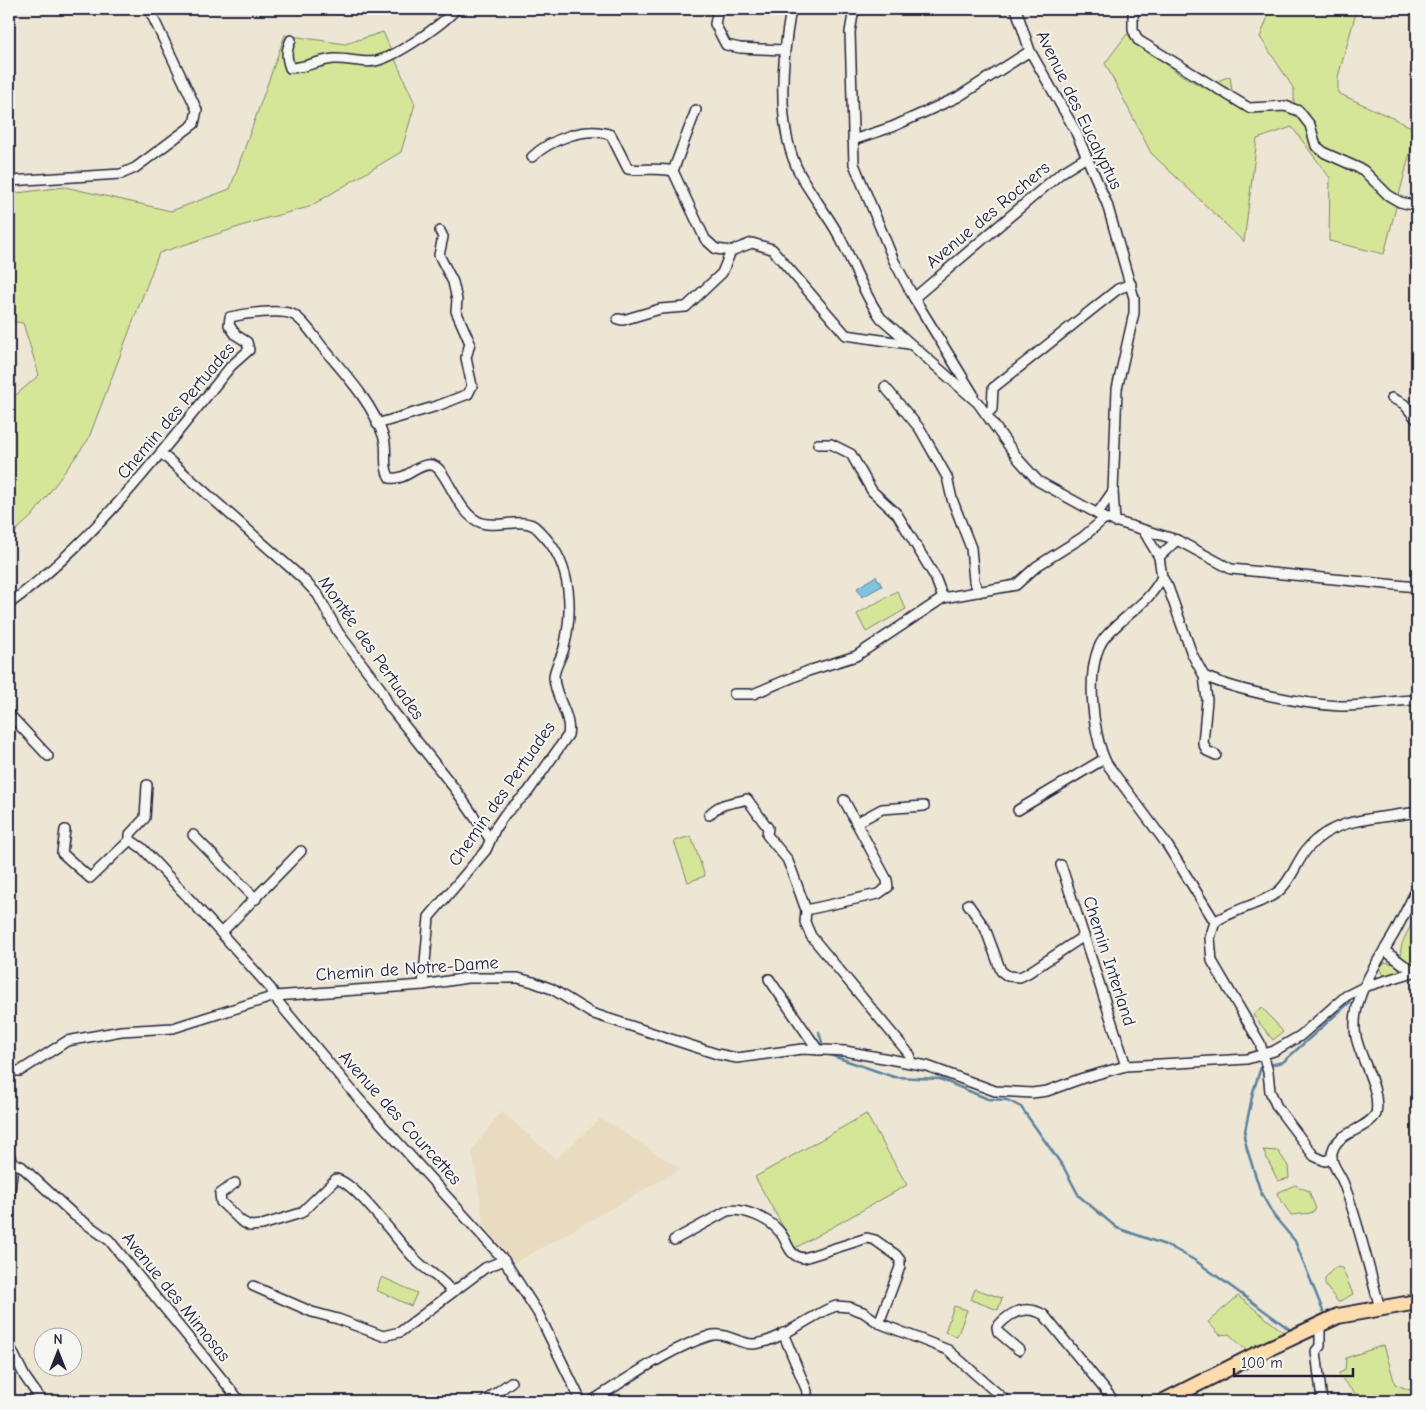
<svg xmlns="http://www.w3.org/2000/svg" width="1426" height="1410" font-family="'Comic Neue',sans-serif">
  <rect width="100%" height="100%" fill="#eee6d5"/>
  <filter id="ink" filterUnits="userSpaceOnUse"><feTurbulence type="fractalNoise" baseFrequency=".02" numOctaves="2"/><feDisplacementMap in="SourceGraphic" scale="10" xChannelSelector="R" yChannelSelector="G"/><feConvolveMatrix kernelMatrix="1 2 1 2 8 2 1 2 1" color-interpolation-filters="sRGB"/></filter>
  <g filter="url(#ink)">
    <path fill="#e8dbc0" d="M501,1111L556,1159L601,1118L681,1169L515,1263L484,1225L472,1150Z"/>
    <g fill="#d6e699" stroke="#7c846a">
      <path d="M1271,9H1357L1338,77V93L1416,129L1384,254L1329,241L1330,178L1292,127L1257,139L1244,242L1151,153L1105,63L1127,34L1175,71L1202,87L1230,76L1234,105L1294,104V89L1260,37Z"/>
      <path d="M383,32L415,104L401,152L309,207L260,220L159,253L88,440L33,515L9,537V401L39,375L23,323L9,321V194L65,187L171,211L230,189L285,35L345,44Z"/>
      <path d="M897,591L906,609L866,632L857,614Z"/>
      <path d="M691,836L705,876L688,882L674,841Z"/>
      <path d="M1417,916V962C1384,965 1410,927 1417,916Z"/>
      <path d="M1385,962L1394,964L1402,972L1386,975L1382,974L1380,967Z"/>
      <path d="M1262,1007L1283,1032L1273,1040L1253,1015Z"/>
      <path d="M866,1114L907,1185L795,1248L755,1177Z"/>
      <path d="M1263,1150L1278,1151L1288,1166L1289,1178L1278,1181Z"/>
      <path d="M1295,1185L1309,1191L1316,1209L1311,1213L1291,1215L1278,1196L1277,1193Z"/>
      <path d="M1335,1267L1342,1268L1353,1294L1338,1302L1325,1285V1278Z"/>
      <path d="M382,1277L417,1293L411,1306L376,1290Z"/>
      <path d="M975,1289L1002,1298L998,1310L971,1300Z"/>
      <path d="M1238,1296L1286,1334L1271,1338L1247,1351L1229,1334L1220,1335L1208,1322Z"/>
      <path d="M954,1306L967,1310L957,1337L945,1332Z"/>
      <path d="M1384,1345L1395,1384L1417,1393V1401H1361L1338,1374L1345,1370L1346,1358Z"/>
    </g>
    <path fill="#80c3e0" stroke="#5a839e" d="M876,576L882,586L862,597L857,588Z"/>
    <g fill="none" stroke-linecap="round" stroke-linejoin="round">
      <g stroke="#5a839e" stroke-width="2.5">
        <path d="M819,1032L823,1046"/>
        <path d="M824,1053L894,1077L940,1079L988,1099L1007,1100L1021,1107L1064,1168L1079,1196L1117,1228L1171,1247L1196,1261L1292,1331"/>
        <path d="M1323,1311L1295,1241L1274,1216L1261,1193L1247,1149L1244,1136L1253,1092L1261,1067L1283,1062L1350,1002"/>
      </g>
      <g stroke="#22223b" stroke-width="12">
        <g id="street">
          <path d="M718,9L715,24L726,45L740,48L783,50"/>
          <path d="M791,9C782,59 775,130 801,176C812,196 827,214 838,234C853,261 862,292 881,318L978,403L1019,460L1038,481L1105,518L1177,540L1231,569L1417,587"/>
          <path d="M854,9L850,32L854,164L894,261L914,298L973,394"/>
          <path d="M1016,9L1030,51L1075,130L1107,204L1134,298V313L1117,389L1113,491L1115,522"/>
          <path d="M1133,9V30L1138,40L1249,108L1285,106L1299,111L1310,125L1316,146L1325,153L1363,170L1388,195L1400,202L1417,206"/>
          <path d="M291,40C286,50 286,57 290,68C306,68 319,60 334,59C347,58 364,64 376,61C397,56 442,25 456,9"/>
          <path d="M696,110L673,171L705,239L716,249L731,251L752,243L772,249L846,335L909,344"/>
          <path d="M853,140L892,127L958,97L1030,51"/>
          <path d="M532,157C550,140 586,125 611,135L628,169C643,171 658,167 673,171"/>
          <path d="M9,181L121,174L135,168L194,124L197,110L149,9"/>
          <path d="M914,298L1061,173L1085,158"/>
          <path d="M618,319L623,320L660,309L686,307L722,273L731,251"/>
          <path d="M885,387L920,429L947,477L952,499L971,548L974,581L979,592"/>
          <path d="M1392,398L1404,404L1417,420"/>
          <path d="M986,414L992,409L993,388L1118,289L1131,284"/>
          <path d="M377,424L437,406L468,394L472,386L466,358L470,343L456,311L457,300L453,282L439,255L443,237L440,231"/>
          <path d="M818,444H831L851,454L872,491L897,514L935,577L943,598"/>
          <path d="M161,453L303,579L318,595L338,632L381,689L389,706L455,789L490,839"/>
          <path d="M1097,514L1113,491"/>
          <path d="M1143,530L1159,557L1162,577L1168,587L1192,654L1204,676L1207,700L1203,743L1207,751L1216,755"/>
          <path d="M1159,557L1177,540"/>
          <path d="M1162,577C1149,603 1126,614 1107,635C1083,659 1092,736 1107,764L1166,843L1215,922L1210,938L1212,961L1260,1043L1268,1072L1270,1091L1277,1107L1314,1156L1325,1161L1332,1158"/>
          <path d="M9,604C97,539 163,450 231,366L249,350L247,342L236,335L229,325L230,317C244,314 282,308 294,315C307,323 315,339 325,350C347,376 373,404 384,438C388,452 382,466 390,478C407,481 416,463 432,465C447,467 456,515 482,523C498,528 520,518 534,526C538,529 542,534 545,537C572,567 573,611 564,648C562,657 554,668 554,677C554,697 572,715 568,735L528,792L505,814L496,827L486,850L429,917L423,985"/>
          <path d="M1204,676C1238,691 1303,704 1340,706C1366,707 1391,700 1417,700"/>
          <path d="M734,694H753L808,671L856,656L943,598L1016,585L1037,566L1083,537L1105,518"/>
          <path d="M9,714L48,756"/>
          <path d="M1018,810L1104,759"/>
          <path d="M709,815C720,802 732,804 747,799L768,828L767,835L787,859L792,871L806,910L805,922L811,936L910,1055V1062"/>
          <path d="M856,823L882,809L924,806"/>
          <path d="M65,830L62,853L90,878L130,840L142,848L221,933L271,989L279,1003L358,1098L504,1260L538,1313L581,1401"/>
          <path d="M193,835L256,899"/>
          <path d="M130,840V834L145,818L147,785"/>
          <path d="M1061,865L1126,1066"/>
          <path d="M968,904L985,928L1001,971L1008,976L1020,977L1028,973L1084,936"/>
          <path d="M806,910L878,894L888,887L887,880L844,800"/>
          <path d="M1215,922C1233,909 1266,903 1280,890C1292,879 1297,861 1307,849C1334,816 1379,819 1417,812"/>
          <path d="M221,933L301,851"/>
          <path d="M1384,950L1404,965L1416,971"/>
          <path d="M769,979L818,1050"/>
          <path d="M9,1018V1019"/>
          <path d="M9,1071H20L67,1041L121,1031L173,1028L275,996L423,985L467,978H518L533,982L552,989L591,1013L717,1054L737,1058L802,1049L845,1051L927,1066L995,1091L1032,1093L1047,1091L1083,1078L1126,1066L1247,1059L1274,1051L1300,1036L1346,996L1364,987L1417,971"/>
          <path d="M9,1155L13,1163L9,1201"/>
          <path d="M13,1163L21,1166L74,1215L109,1240L240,1401"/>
          <path d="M235,1183L220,1194L221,1202L241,1221L250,1226L262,1225L301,1213L336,1179C356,1182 399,1244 417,1261C428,1272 442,1278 452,1292"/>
          <path d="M674,1240L727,1211C743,1207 769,1219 779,1231C789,1242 787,1256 804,1258L867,1238L875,1240L896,1255L900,1260V1267L879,1323"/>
          <path d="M253,1286L312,1312L338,1319L383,1336L400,1332L485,1268L504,1260"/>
          <path d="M1380,1308C1368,1266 1359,1223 1343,1182C1338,1170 1327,1161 1334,1147C1342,1131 1366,1130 1376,1114C1381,1089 1361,1061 1356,1037C1349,1000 1377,963 1394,934C1402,919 1409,904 1417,889"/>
          <path d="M1320,1324V1346L1316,1351L1322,1401"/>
          <path d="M783,1333L807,1391V1401"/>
          <path d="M9,1345L25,1377L42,1401"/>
          <path d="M1019,1350L998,1332L997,1327C1010,1312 1026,1304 1044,1315L1114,1401"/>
          <path d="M485,1401L511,1382"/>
          <path d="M592,1401C629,1378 668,1349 709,1336C725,1331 738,1344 753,1344C775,1343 806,1320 826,1310L836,1306L849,1307L863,1312L879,1323L948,1350L1006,1401"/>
        </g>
      </g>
      <g stroke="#22223b" stroke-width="18">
        <path id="primary" d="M1164,1401L1259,1353L1338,1316L1417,1302"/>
      </g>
      <use href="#street" stroke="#f6f6f2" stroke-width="9"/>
      <use href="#primary" stroke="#fcdcac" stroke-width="14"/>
    </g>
  </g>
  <g text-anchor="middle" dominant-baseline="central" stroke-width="4" stroke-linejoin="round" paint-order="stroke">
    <g font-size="18" fill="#22223b" stroke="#f6f6f2">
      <text transform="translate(1079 110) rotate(64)">Avenue des Eucalyptus</text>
      <text transform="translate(988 215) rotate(-40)">Avenue des Rochers</text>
      <text transform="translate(176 411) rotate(-50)">Chemin des Pertuades</text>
      <text transform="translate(371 648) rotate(55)">Montée des Pertuades</text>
      <text transform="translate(502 794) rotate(-55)">Chemin des Pertuades</text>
      <text transform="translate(1109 961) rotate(72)">Chemin Interland</text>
      <text transform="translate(407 969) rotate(-4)">Chemin de Notre-Dame</text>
      <text transform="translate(400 1118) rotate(48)">Avenue des Courcettes</text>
      <text transform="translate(176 1297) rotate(51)">Avenue des Mimosas</text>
    </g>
  </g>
  <rect width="1426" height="1410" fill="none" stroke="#f6f6f2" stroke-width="30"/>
  <rect x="15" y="15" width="1396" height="1380" fill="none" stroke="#22223b" stroke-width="2" filter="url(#ink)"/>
  <g transform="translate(58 1352)"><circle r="24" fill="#f6f6f2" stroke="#a1a1a9"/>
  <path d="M0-4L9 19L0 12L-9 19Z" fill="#22223b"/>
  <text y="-8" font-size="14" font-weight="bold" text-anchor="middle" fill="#22223b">N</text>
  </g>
  <path d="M1234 1368v8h119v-8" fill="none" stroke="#22223b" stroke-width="2.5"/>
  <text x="1241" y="1368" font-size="15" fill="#22223b" stroke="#f6f6f2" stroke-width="4" paint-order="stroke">100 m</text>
</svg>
